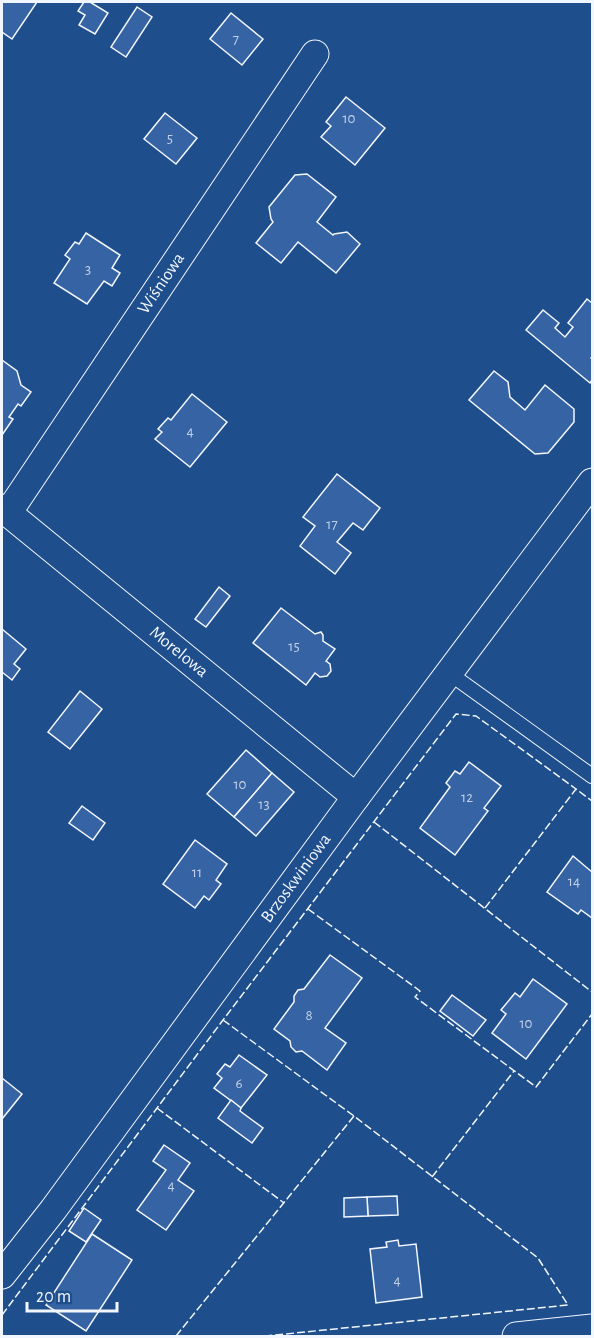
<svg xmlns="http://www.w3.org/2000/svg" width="594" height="1338" font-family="'Alegreya Sans',sans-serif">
  <rect width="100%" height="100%" fill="#1f4e8c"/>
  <g fill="#3563a3" stroke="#f2f6ff" stroke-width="1.5">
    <path d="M2,2H37L12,39L2,32Z"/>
    <path d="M84,2H90L108,13L95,34L79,25L85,15L78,11Z"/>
    <path d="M137,7L152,17L126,57L111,47Z"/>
    <path d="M231,13L263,39L242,65L210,39Z"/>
    <path d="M346,97L385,128L355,165L321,137L331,126L326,122Z"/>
    <path d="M165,113L197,138L176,164L144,139Z"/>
    <path d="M307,174L336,197L317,222L333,235L334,234L347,232L360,244L336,273L298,242L281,263L256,243L273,222L271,219L269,207L295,175Z"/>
    <path d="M86,233L120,255L112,268L120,273L112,286L104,281L87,304L54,283L70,259L65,255L75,242L79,244Z"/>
    <path d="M587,299L592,303V356L591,358L592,359V380L590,383L526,330L543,310L559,323L555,328L565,337L573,327L568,323Z"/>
    <path d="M2,360L17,371L21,385L31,392L21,406L18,404L9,417L13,419L2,435Z"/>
    <path d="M494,371L508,382L510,397L525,410L545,385L574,409V422L548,453L535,454L469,400Z"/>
    <path d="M192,394L227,422L190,467L155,439L162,432L158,429L168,418L171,420Z"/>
    <path d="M337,474L380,508L363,530L353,523L337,542L351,553L335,574L300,546L315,526L303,517Z"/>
    <path d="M219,587L230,596L206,627L195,619Z"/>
    <path d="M281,608L315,634L321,632L323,635V641L335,649L326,661L330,664L331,671L327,676L320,677L315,673L306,685L253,643Z"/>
    <path d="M2,629L26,649L14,664L20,669L12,680L2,672Z"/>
    <path d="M80,691L102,709L70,749L48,732Z"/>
    <path d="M246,750L272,773L234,817L207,794Z"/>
    <path d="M469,762L501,786L484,808L488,811L455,855L420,828L450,787L446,783L455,771L460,774Z"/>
    <path d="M272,773L294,792L256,836L234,817Z"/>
    <path d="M82,806L105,823L93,840L69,823Z"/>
    <path d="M195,840L227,864L216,880L221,884L209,900L204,896L195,908L163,884Z"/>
    <path d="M573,856L592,872V918L581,910L578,914L547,892Z"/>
    <path d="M330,955L362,978L325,1028L346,1043L327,1070L302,1051L296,1052L291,1047L290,1041L274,1029L294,1002V996L298,990L304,989Z"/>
    <path d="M533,979L567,1004L526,1059L492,1033L506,1014L501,1010L515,993L520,997Z"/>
    <path d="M452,995L486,1020L473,1036L440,1011Z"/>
    <path d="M239,1055L267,1075L241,1108L214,1088L222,1078L217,1074L225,1064L230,1067Z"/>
    <path d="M2,1078L22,1094L2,1119Z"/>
    <path d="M231,1100L241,1108L240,1111L263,1128L252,1143L218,1118Z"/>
    <path d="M164,1145L190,1163L178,1180L194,1191L166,1230L137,1210L166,1170L153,1161Z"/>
    <path d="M397,1196L398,1215L368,1216L367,1197Z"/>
    <path d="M367,1197L368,1216L344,1217V1198Z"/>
    <path d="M84,1208L101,1220L86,1242L69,1231Z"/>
    <path d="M92,1234L132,1260L86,1331L46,1305Z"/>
    <path d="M398,1240L399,1246L416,1244L422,1297L376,1303L370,1249L387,1247L386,1242Z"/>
  </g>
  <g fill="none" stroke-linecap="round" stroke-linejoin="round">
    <g stroke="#f2f6ff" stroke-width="16">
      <path id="service" d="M449,673L592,776"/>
    </g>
    <g stroke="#f2f6ff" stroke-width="29">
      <g id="minor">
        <path id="s1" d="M2,508L356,797"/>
        <path id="s2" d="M8,513L315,54"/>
        <path id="s3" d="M2,1275L53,1210L356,797L592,482"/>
        <path d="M516,1336L592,1328"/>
      </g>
    </g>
    <use href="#service" stroke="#1f4e8c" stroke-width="14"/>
    <use href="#minor" stroke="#1f4e8c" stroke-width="27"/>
    <g stroke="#f2f6ff" stroke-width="1.5" stroke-dasharray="8 3" stroke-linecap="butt">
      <path d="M374,822L592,992"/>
      <path d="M485,908L576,789L592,801"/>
      <path d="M308,909L420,991L415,997L536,1087L592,1014"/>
      <path d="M223,1020L354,1116L538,1258L568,1305L266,1336"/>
      <path d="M157,1108L284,1203"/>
      <path d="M432,1177L514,1071"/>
      <path d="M2,1315L223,1020L456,714L476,716L576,789"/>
      <path d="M176,1336L354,1116"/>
    </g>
  </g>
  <g text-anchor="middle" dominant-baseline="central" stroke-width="4.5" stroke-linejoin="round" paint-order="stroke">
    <g font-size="15" fill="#c3d1e8">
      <text x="236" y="39">7</text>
      <text x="349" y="118">10</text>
      <text x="170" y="138">5</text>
      <text x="88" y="269">3</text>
      <text x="190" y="431">4</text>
      <text x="332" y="524">17</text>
      <text x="294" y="646">15</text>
      <text x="240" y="784">10</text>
      <text x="467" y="797">12</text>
      <text x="264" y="804">13</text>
      <text x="197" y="872">11</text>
      <text x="574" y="881">14</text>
      <text x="309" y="1015">8</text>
      <text x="526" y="1023">10</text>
      <text x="239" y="1083">6</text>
      <text x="171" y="1185">4</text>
      <text x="397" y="1280">4</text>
    </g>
    <g font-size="18" fill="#f2f6ff" stroke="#1f4e8c">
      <text stroke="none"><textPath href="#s2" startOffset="276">Wiśniowa</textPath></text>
      <text stroke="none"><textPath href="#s1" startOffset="228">Morelowa</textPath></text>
      <text stroke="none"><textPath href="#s3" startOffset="494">Brzoskwiniowa</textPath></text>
    </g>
  </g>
  <rect width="594" height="1338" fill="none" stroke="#f2f6ff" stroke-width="6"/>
  <path d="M27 1302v9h90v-9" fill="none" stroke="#f2f6ff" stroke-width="3"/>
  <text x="36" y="1302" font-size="18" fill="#f2f6ff" stroke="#1f4e8c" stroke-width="4.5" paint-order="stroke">20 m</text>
</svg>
